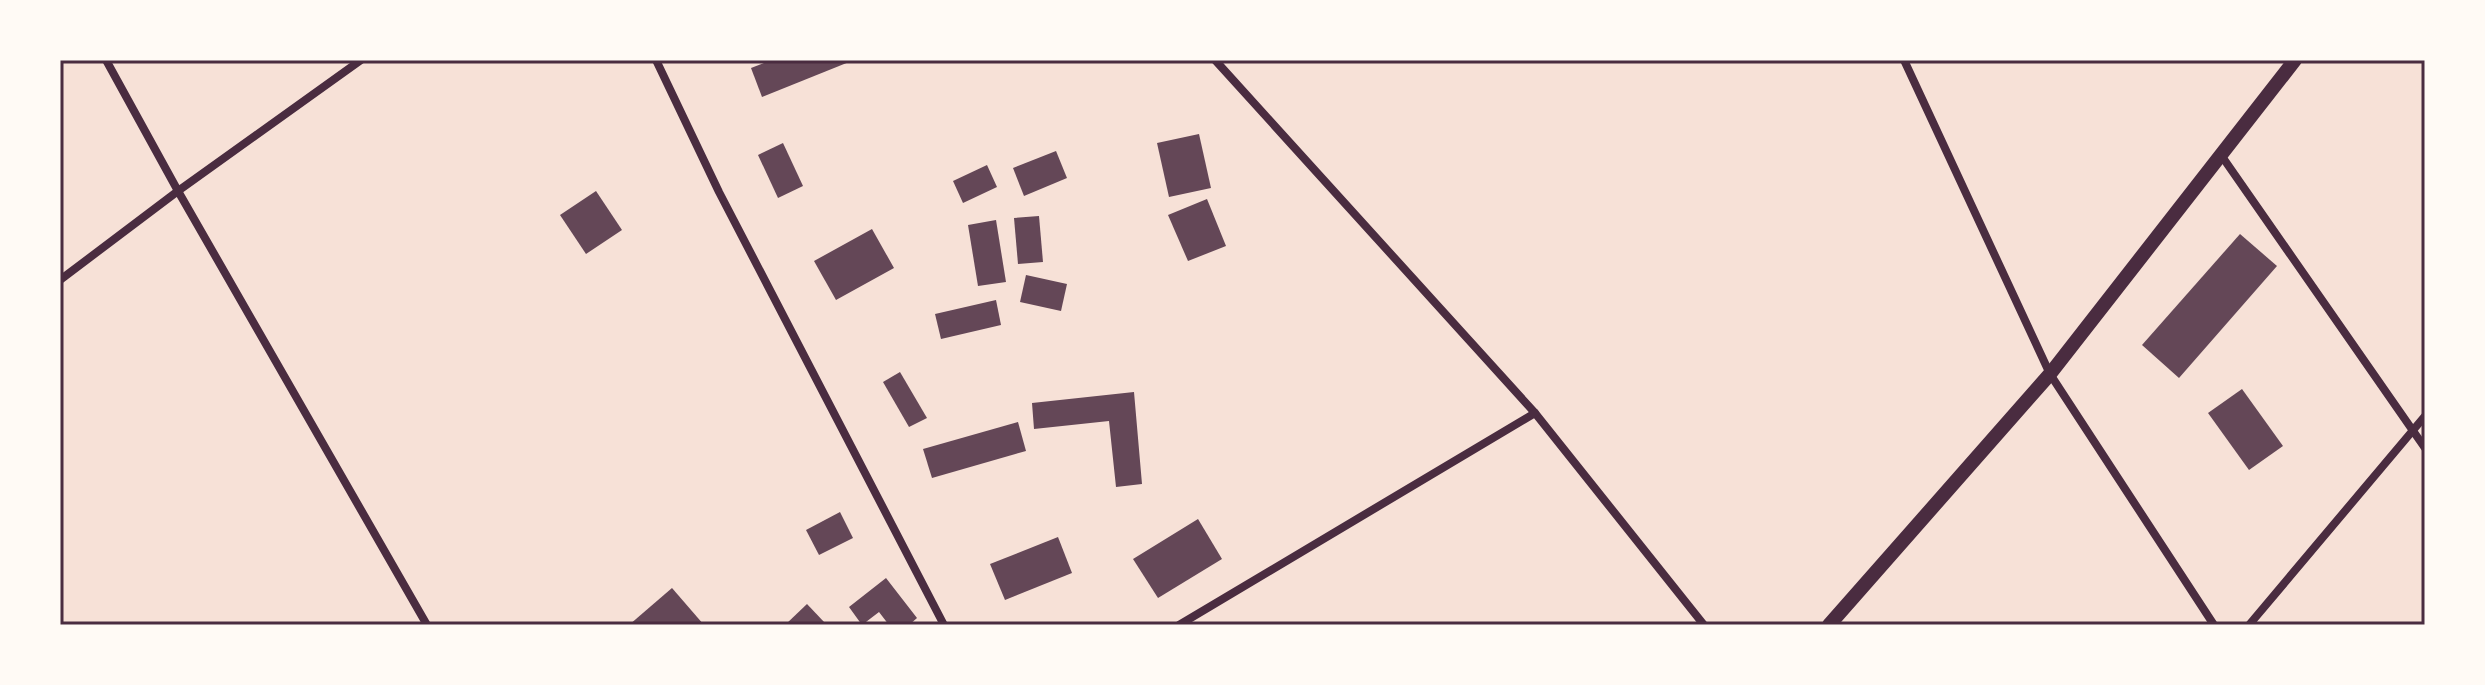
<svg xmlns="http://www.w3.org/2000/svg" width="2485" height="685" font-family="'DM Sans',sans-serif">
  <rect width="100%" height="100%" fill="#f7e1d7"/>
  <g fill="#644757">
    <path d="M772,60H854L762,97L751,68Z"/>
    <path d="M1199,134L1211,188L1169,197L1157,143Z"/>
    <path d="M783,143L803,186L778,198L758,155Z"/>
    <path d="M1056,151L1067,178L1024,196L1013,168Z"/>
    <path d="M987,165L997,187L963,203L953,181Z"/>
    <path d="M596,191L622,230L586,254L560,215Z"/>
    <path d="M1207,199L1226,246L1188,261L1168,215Z"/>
    <path d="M1039,216L1043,262L1018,264L1014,218Z"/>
    <path d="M996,220L1006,282L978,286L968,225Z"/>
    <path d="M872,229L894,268L836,300L814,261Z"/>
    <path d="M2240,234L2277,266L2179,378L2142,345Z"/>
    <path d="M1026,275L1067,284L1061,311L1020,302Z"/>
    <path d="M996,300L1001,325L941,339L935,314Z"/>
    <path d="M900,372L927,418L909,427L883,382Z"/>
    <path d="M2242,389L2283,446L2249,470L2208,413Z"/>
    <path d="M1134,392L1142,484L1116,487L1109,421L1034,429L1032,403Z"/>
    <path d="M1018,422L1026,451L932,478L923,449Z"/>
    <path d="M840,512L853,538L819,555L806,530Z"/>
    <path d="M1198,519L1222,559L1158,598L1133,559Z"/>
    <path d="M1058,537L1072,573L1005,600L990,564Z"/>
    <path d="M886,578L917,618L909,625H889L879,612L862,625L849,607Z"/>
    <path d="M672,588L704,625H629Z"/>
    <path d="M807,604L825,623L785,625Z"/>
  </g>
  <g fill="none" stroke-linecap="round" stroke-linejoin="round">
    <g stroke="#4a2c40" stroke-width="8">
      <path d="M106,60L178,191L427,625"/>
      <path d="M656,60L719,192L944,625"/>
      <path d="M1215,60L1535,413L1704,625"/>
      <path d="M1904,60L2050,374L2214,625"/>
      <path d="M2221,155L2425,448"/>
      <path d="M60,280L178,191L361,60"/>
      <path d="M1179,625L1535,413"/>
      <path d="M2249,625L2425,416"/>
    </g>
    <path stroke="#4a2c40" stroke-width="14" d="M1829,625L2050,374L2295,60"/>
  </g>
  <rect width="2485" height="685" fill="none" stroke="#fffaf5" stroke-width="124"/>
  <rect x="62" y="62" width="2361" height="561" fill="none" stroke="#4a2c40" stroke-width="3"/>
</svg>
